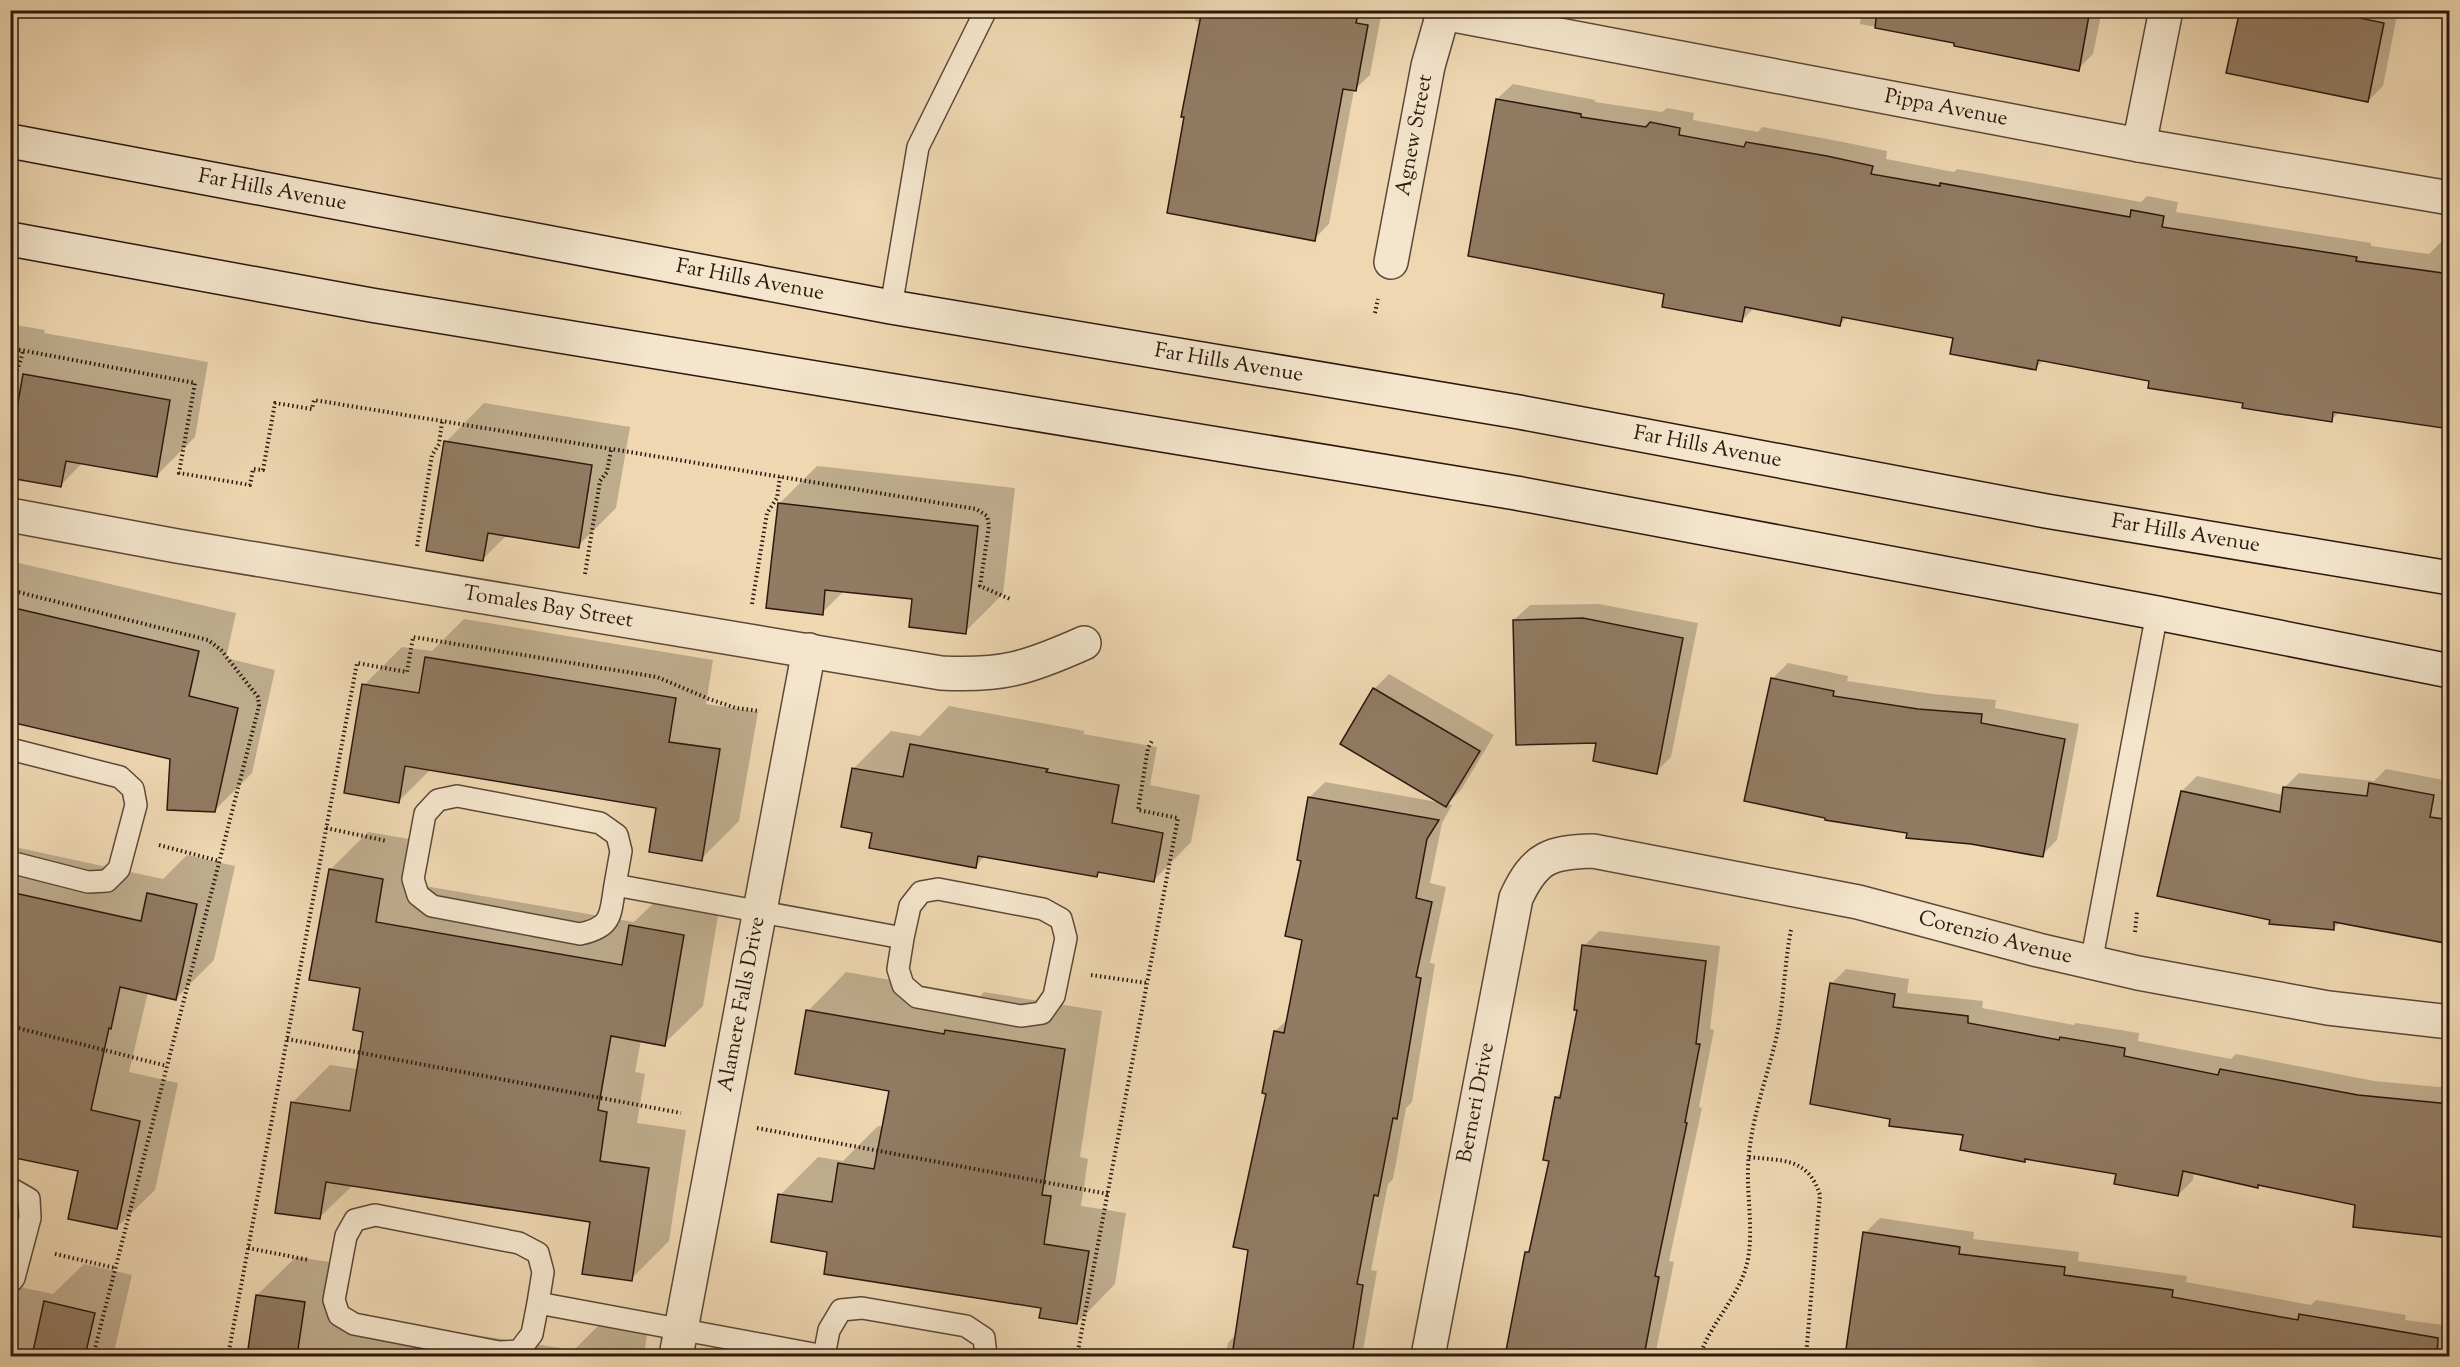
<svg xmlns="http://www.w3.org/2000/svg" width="2460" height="1367" font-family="'Sorts Mill Goudy',serif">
  <rect width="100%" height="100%" fill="#eed7b1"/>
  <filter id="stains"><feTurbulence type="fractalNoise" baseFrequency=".00333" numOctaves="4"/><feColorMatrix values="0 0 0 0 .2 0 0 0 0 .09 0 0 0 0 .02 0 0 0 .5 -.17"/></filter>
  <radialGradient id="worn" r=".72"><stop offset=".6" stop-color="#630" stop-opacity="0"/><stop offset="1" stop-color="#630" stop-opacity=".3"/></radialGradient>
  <g fill="#0003">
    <path d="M1197,10H1382L1370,75L1354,90L1329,224L1314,239L1201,22L1195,21Z"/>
    <path d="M1822,10H2102L2093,54L2078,69L1956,41L1860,24L1861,17Z"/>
    <path d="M2241,10H2398L2383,86L2368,101Z"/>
    <path d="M1513,84L1595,100V102L1662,112L1667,108L1694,113L1693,120L1758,132L1762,127L1843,142L1887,151L1886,159L1954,172L1957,169L2141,202L2147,196L2178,202L2176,212L2371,243V246L2429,254L2441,242L2450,243V433L2442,432L2443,427L2340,412L2331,420L2151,380L2044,360L2035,368L1955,337L1848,317L1840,324L1754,308L1741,321L1666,292L1497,99Z"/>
    <path d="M10,324L45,330L44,333L208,362L195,437L157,475L83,462L61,485L10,448Z"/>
    <path d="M484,403L630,427L616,508L578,546L507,535L483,559L446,442Z"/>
    <path d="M817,466L1015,488L1003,594L965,632L913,598L844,591L822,613L779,504Z"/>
    <path d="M10,561L236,613L226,658L275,670L252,773L214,811L172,758L10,720Z"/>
    <path d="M1599,604L1698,623L1671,757L1656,772L1598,742L1514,620L1530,605Z"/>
    <path d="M464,619L713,660L706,704L758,712L739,821L701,859L658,806L431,769L399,801L364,685L402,647L432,651Z"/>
    <path d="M1788,663L1848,676L1847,681L1933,694L1996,700L1995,708L2079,724L2057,840L2042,855L1908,832L1773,678Z"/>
    <path d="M1389,674L1494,735L1461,790L1447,804L1452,805L1442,823L1430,883L1446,887L1430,963L1435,964L1412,1102L1406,1108L1393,1179L1388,1184L1371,1270L1377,1271L1362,1356H1225L1228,1343L1237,1333L1275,1031L1288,1019L1304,938L1303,859L1310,797L1325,782L1443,803L1374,689Z"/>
    <path d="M949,706L1085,731L1083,734L1157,747L1150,785L1200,795L1191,842L1153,881L1101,871L1097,876L986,855L976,866L874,831L853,769L891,731L920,736Z"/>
    <path d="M2386,769L2449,781L2444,802L2450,803V944L2340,922L2333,929L2271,918L2182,791L2197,776L2283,795L2284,788L2299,773L2374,781Z"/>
    <path d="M368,832L421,841L413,884L634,922L669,888L721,897L703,1006L664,1044L641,1040L635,1072L645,1074L637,1123L686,1130L669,1241L631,1279L592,1220L353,1185L319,1218L292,1103L330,1065L358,1069L365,1030L362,987L330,870Z"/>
    <path d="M10,846L163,879L187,855L235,866L214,960L176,998L148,992L129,1072L178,1083L155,1190L116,1228L80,1170L10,1155Z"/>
    <path d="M1599,931L1720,946L1710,1029L1714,1030L1699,1107L1702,1108L1669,1261L1674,1262L1655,1356H1505L1527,1252L1532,1247L1550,1160L1556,1097L1563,1091L1578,1009L1584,946Z"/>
    <path d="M1846,969L1909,979L1907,993L1983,1001L1982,1008L2074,1025L2076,1023L2139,1033L2138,1041L2231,1059L2236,1054L2374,1081L2450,1088V1237L2356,1204L2194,1172L2193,1180L2178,1195L2118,1172L2027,1158L2024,1160L1965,1133L1892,1118L1831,984Z"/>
    <path d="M846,972L981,996L984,992L1102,1011L1080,1157L1088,1159L1081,1206L1126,1213L1115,1284L1077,1323L1042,1307L829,1250L780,1195L818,1157L843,1161L878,1126L884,1127L890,1090L808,1011Z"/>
    <path d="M1880,1218L1974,1232L1973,1239L2079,1252L2078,1261L2187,1276L2186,1282L2311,1305L2316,1300L2406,1315L2405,1320L2450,1326V1356H1846L1865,1233Z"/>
    <path d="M296,1257L343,1264L335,1314L574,1350L603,1321L648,1328L644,1356H248L257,1295Z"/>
    <path d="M84,1264L132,1275L113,1356H10V1285L53,1294Z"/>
  </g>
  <g fill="#917b63" stroke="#2c180f" stroke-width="1.5">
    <path d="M1202,10H1359L1356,23L1368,25L1356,91L1343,89L1315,241L1167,213L1184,117H1181Z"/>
    <path d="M1877,10H2090L2079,71L1954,46V43L1875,28Z"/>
    <path d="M2240,10H2321L2384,23L2368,102L2226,73Z"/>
    <path d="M1496,99L1581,114V117L1646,127L1650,122L1680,128L1679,135L1744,147L1746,142L1827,156L1873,166L1871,174L1940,186V183L2130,217L2131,210L2164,216L2162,227L2357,257L2356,261L2450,274V429L2333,412L2332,422L2242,408L2243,403L2148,388L2149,381L2038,360L2036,370L1950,354L1953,338L1842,317L1840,326L1745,307L1742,322L1662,307L1664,294L1468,256Z"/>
    <path d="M23,374L170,400L157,477L66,461L61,487L10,478V447Z"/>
    <path d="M444,441L592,465L579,548L488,533L483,561L426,551Z"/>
    <path d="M778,503L978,526L966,634L909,627L912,599L825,590L823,615L766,608Z"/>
    <path d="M10,607L199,651L189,696L238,708L215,812L167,810L170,759L10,722Z"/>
    <path d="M1583,618L1683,638L1657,774L1593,761L1596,743L1516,745L1513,620Z"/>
    <path d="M425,657L676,698L669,742L720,749L702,861L649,852L656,808L405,766L399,803L344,793L362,684L419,693Z"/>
    <path d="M1771,678L1834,691L1833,696L1918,709L1982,714L1981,723L2065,739L2043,857L1971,844L1906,838L1907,833L1825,820V818L1744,801Z"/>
    <path d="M1373,688L1480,751L1446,807L1340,744Z"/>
    <path d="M910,744L1048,769L1046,772L1119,785L1112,823L1163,833L1154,882L1098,872L1097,877L978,856L976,868L869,848L872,833L841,827L852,768L903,777Z"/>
    <path d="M2369,783L2434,795L2430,817L2450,820V944L2334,922V930L2269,924L2270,920L2157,896L2181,791L2280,812L2283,787L2367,796Z"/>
    <path d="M1308,797L1439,820L1427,839L1416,898L1432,902L1416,977L1421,978L1397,1119L1393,1118L1378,1196L1374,1195L1357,1284L1363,1285L1352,1356H1232L1248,1250L1233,1247L1266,1094L1262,1093L1274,1031L1284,1033L1302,940L1285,936L1301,861L1297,860Z"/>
    <path d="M329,869L383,879L376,922L622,965L629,925L684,935L665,1046L611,1036L598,1110L607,1112L600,1161L649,1168L632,1281L582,1274L590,1222L326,1182L320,1219L275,1213L291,1102L350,1111L363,1032L353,1030L360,988L309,980Z"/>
    <path d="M10,892L141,921L147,893L197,904L176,1000L120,987L111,1029L109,1028L91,1110L140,1121L117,1229L68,1219L78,1171L10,1157Z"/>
    <path d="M1582,945L1706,961L1696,1044H1700L1685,1122L1687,1123L1655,1276L1659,1277L1644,1356H1505L1525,1252H1529L1549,1161L1543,1160L1555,1097L1560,1098L1577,1010H1574Z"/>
    <path d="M1830,983L1895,994L1893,1007L1968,1016V1023L2059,1040L2060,1037L2125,1048L2124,1056L2218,1075L2220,1069L2358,1095L2450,1104V1238L2353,1227L2355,1205L2258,1185V1188L2183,1171L2178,1196L2114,1184L2116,1174L2025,1159V1162L1960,1150L1963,1135L1889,1126L1890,1119L1810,1104Z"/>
    <path d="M806,1010L944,1034L945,1030L1065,1049L1042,1195L1051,1196L1044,1244L1089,1251L1077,1324L1039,1318L1041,1308L824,1274L827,1252L771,1242L778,1194L832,1202L838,1163L874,1169L889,1091L795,1074Z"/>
    <path d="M1863,1232L1960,1247L1959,1254L2065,1267L2064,1275L2173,1290L2172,1297L2298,1320L2299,1314L2438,1338L2437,1356H1845Z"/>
    <path d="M256,1295L305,1302L297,1356H247Z"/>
    <path d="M44,1301L95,1313L85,1356H32Z"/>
  </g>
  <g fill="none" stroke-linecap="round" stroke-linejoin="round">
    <g stroke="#5c4838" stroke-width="24">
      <g id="service">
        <path d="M891,307L918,147L986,10"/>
        <path d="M10,749L120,777L133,789L136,805L119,869L107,881L88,882L10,862"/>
        <path d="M615,885C610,915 613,927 580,934L432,906L418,895L413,879L425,814L438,800L457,796L600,823L617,835L621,851L615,885L903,938L910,906L921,892L938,889L1043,909L1061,919L1066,938L1054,996L1042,1013L1021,1016L917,997L903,985L898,969L903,938"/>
        <path d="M2091,963L2157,613"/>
        <path d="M10,1188L29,1199L30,1218L14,1278L10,1283"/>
        <path d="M538,1303L532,1334L519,1351L499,1352L354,1324L339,1315L334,1300L346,1236L355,1220L375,1215L519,1243L538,1253L543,1272L538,1303L824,1356"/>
        <path d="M824,1356L829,1330L841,1310L862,1308L966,1326L984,1338L986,1356"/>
      </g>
    </g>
    <g stroke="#5c4838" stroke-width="36">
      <g id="minor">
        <path id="s1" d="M1443,13L2139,145L2450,198"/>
        <path d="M2139,145L2166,10"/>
        <path id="s2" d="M1391,262L1428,66L1444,10"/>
        <path id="s3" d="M10,515L177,546L941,673C1003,676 1028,668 1084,643"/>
        <path id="s4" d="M676,1356L809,650"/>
        <path id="s5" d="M1428,1356L1516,898C1535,857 1550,852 1593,851L1858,902L2038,950L2138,973L2328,1008L2450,1022"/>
      </g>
    </g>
    <g stroke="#2c180f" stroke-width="36">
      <g id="secondary">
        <path id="s6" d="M10,141L891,307L1519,412L2046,511L2450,578"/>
        <path d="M10,239L371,305L1516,493L2157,613L2450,671"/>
      </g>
    </g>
    <g stroke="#2c180f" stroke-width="4" stroke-dasharray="1.5 3" stroke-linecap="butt">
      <path d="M1375,313L1378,299"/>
      <path d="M10,348L195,383L179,473L250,485L253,469L263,470L275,403L312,409L314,400L976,509L987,516L989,526L980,586L1010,599"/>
      <path d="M10,392C13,377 20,366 23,350"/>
      <path d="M417,546L432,455L439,444L442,422"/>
      <path d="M585,574L600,481L607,472L611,450"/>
      <path d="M10,590L208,640L221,650L258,697L259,706L93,1356"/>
      <path d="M752,604L767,513L777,498L780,477"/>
      <path d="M326,828L387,841"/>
      <path d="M159,845L219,861"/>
      <path d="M2135,932L2137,912"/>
      <path d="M1091,975L1147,983"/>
      <path d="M10,1026L167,1066"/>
      <path d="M287,1039L681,1113"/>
      <path d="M757,1128L1108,1194"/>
      <path d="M1749,1157C1782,1161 1808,1157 1820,1195L1806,1356"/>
      <path d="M248,1248L309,1260"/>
      <path d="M55,1254L115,1268"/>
      <path d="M228,1356L357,663L407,672L413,637L657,677L709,699L736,708L760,711"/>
      <path d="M1077,1356L1178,818L1138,810L1148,748L1153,739"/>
      <path d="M1700,1356C1711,1321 1741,1296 1748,1259C1754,1224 1745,1189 1749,1154C1753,1114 1767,1077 1776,1039C1784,1003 1784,966 1791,930"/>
    </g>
    <use href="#service" stroke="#f4e5cc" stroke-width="21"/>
    <use href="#minor" stroke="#f4e5cc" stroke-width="33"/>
    <use href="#secondary" stroke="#f4e5cc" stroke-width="33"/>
  </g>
  <g text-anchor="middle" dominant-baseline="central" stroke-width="4.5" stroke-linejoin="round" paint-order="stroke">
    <g font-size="21" fill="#2c180f" stroke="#f4e5cc">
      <text stroke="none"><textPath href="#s1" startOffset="512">Pippa Avenue</textPath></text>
      <text stroke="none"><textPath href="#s2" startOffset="129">Agnew Street</textPath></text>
      <text stroke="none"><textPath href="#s6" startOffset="267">Far Hills Avenue</textPath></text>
      <text stroke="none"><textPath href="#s6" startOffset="753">Far Hills Avenue</textPath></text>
      <text stroke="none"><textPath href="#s6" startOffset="1239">Far Hills Avenue</textPath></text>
      <text stroke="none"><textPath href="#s6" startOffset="1725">Far Hills Avenue</textPath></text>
      <text stroke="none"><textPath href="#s6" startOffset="2211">Far Hills Avenue</textPath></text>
      <text stroke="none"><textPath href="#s3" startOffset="546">Tomales Bay Street</textPath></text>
      <text stroke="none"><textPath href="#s5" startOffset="976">Corenzio Avenue</textPath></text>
      <text stroke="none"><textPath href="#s4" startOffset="358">Alamere Falls Drive</textPath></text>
      <text stroke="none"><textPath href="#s5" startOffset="258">Berneri Drive</textPath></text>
    </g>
  </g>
  <rect width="2460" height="1367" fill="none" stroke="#eed7b1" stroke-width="36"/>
  <rect x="12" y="12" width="2436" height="1343" fill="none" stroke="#2c180f" stroke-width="3"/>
  <rect x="18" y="18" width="2424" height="1331" fill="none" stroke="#2c180f" stroke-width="1.5"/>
  <rect width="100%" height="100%" filter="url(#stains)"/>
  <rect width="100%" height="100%" fill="url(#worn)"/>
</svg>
